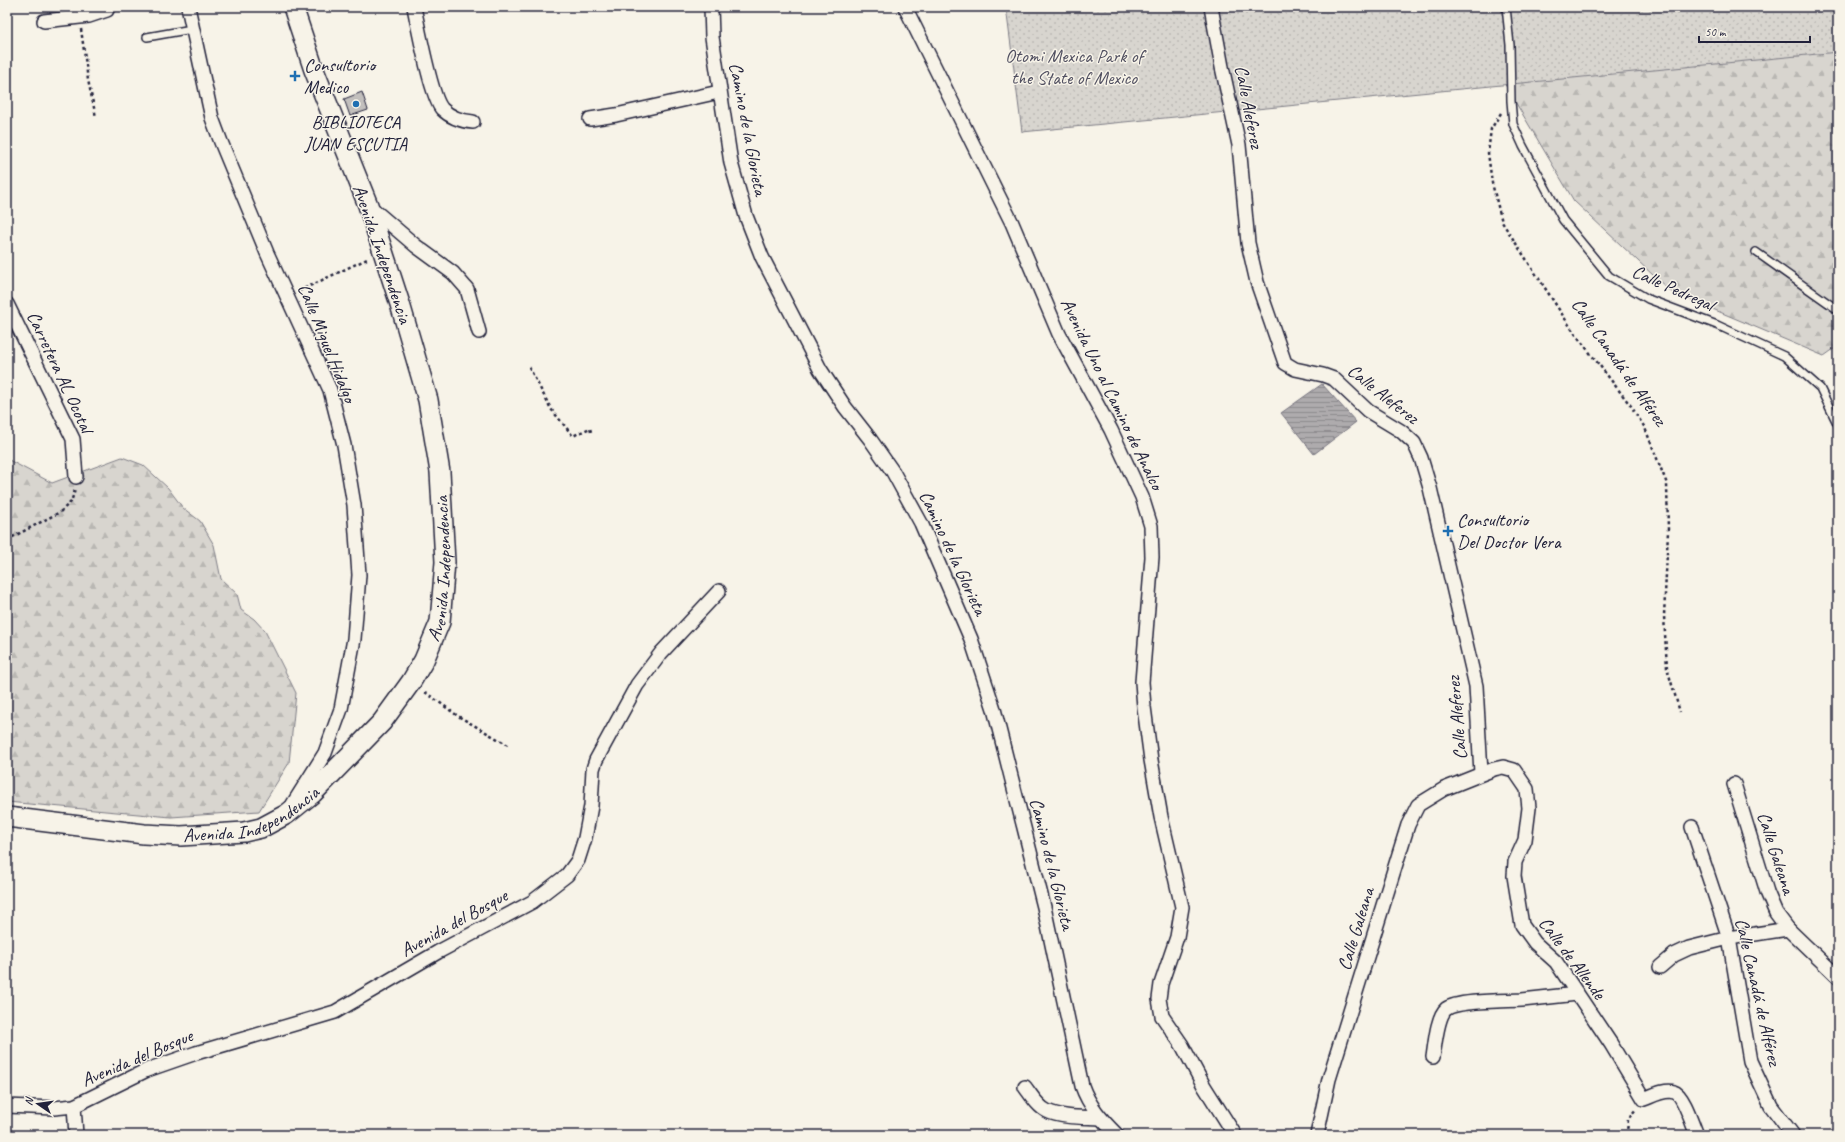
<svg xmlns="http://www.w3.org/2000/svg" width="1845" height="1142" font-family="Caveat,sans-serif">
  <defs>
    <pattern id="forest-firs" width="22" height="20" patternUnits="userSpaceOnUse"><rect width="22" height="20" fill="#d8d5cf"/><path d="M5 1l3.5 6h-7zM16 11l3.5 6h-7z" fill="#b9b7b3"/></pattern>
    <pattern id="park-dots" width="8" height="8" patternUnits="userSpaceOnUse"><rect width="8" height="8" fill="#d8d5cf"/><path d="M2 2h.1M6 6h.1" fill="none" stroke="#b9b7b3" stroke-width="1.8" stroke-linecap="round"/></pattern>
    <pattern id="water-rules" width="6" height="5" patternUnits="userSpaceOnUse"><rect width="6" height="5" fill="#aeabad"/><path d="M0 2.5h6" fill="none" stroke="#8d8b8e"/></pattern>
  </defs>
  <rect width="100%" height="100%" fill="#f7f3e8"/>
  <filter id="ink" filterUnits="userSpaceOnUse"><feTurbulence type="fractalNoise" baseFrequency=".025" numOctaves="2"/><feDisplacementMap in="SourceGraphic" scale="8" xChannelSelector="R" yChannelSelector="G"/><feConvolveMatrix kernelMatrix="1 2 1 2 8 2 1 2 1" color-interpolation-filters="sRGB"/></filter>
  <g filter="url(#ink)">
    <g fill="url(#forest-firs)" stroke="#7d7c85">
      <path d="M1838,7V346L1824,356L1670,291L1574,201L1475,34Z"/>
      <path d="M122,457L143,465L168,488L183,508L200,521L214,545L221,579L237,594L241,610L254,619L265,631L296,693L289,763L259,811L171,817L7,802V459L52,483Z"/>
    </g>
    <path fill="url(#park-dots)" stroke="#7d7c85" d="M1006,7H1838V52L1022,132Z"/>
    <path fill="url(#water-rules)" stroke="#76747f" d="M1322,384L1356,422L1314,454L1281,413Z"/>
    <path fill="#c2bfbd" stroke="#22223b" d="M362,92L368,110L350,116L344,99Z"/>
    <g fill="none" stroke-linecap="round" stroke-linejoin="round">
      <g stroke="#22223b" stroke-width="10">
        <g id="lane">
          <path d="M1506,7L1510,45L1511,101L1513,124L1523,146L1563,220L1609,276L1648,299L1717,325L1784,356L1820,388L1838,425"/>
          <path d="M147,37L192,29"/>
          <path d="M1756,252L1838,310"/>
        </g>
      </g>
      <g stroke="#22223b" stroke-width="16">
        <g id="street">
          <path d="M188,7L212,118L221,142L267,253L330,390L344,445L354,505L359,575L354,639L341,709L325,753L293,804"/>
          <path d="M414,7C418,26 431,97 442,109C451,118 461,121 473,122"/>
          <path d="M711,7L712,37L731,163L746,216L762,257L820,369L845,407L870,439L893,472L921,523L971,639L994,709L1044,907L1082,1086C1089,1106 1102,1120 1117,1135"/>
          <path d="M905,7L1012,223L1059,334L1111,430L1142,497L1151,526L1152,557L1142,682L1144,707L1151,760L1161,817L1182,907L1177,937L1161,984L1159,999L1162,1016L1182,1045L1204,1086L1235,1135"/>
          <path d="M1211,7L1222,67L1239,145L1248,243L1257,282L1285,363L1295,369L1323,375L1334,379L1368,411L1401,431L1414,443L1421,458L1430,488L1476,686L1481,773"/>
          <path d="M44,21L89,16L107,10L108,7"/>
          <path d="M590,119L616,115L719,92"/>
          <path d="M368,205L416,246L453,273L467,289L479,332"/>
          <path d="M7,304L73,439L76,477"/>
          <path d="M1734,784L1767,892L1776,913L1788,929L1838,977"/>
          <path d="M1692,827L1729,938L1750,1061L1771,1106L1793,1135"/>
          <path d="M1660,967L1674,955L1689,948L1729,938L1788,929"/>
          <path d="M1433,1057C1435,1045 1437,1017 1446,1009C1458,1000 1505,1001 1522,1000C1541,998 1559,996 1577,994"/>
          <path d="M1025,1087C1031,1095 1038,1107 1047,1111C1062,1118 1083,1117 1100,1118"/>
          <path d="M7,1106L54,1108L74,1106L147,1070L196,1053L335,1012L438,952L532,902L567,875L578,860L585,838L591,806L593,769L596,760L637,685L661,653L719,591"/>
          <path d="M74,1106L76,1135"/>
          <path d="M1317,1135L1329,1079L1408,825L1418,805L1444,789L1494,769L1503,767L1514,770L1527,789L1529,808L1525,840L1515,862L1514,876L1522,925L1535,943L1556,962L1611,1044L1644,1099C1652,1096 1665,1089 1674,1092C1683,1094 1693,1126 1697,1135"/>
        </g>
      </g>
      <g stroke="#22223b" stroke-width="22">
        <g id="secondary">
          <path id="s1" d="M7,817L144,834L181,836L244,832L261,828L287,814L313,793L382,722L411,682L424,660L440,622L445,562L440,472L428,400L400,304L368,205L314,70L293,7"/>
        </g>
      </g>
      <g stroke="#22223b" stroke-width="2.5" stroke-dasharray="3 3" stroke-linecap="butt">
        <path d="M81,29L88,80L96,117"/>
        <path d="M1501,113L1491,129L1488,153L1492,183L1502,222L1573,331L1631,406L1645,428L1667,484L1668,531L1664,616L1667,668L1680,712"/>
        <path d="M299,291L369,258"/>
        <path d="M529,367L551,409L573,436L590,428L591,432"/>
        <path d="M7,540L60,512L71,502L75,490"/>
        <path d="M425,692L458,716L508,745"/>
        <path d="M1627,1135L1628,1119L1636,1109"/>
      </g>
      <use href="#lane" stroke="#f7f3e8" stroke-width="7"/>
      <use href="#street" stroke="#f7f3e8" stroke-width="13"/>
      <use href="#secondary" stroke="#f7f3e8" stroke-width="19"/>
    </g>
  </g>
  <g fill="#1f6fb2" stroke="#f7f3e8" stroke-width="1.5">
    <path d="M293 70h4v4h4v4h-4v4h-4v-4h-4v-4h4z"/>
    <circle cx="356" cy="104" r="4"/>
    <path d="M1446 525h4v4h4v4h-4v4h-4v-4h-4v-4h4z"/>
  </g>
  <g text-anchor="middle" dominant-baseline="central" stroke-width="3" stroke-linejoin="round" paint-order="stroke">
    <g font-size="19" fill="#504f60" stroke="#f7f3e8">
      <text x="1074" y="56">Otomi Mexica Park of<tspan x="1074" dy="22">the State of Mexico</tspan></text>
    </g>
    <g font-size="19" fill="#22223b" stroke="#f7f3e8" text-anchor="start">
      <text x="304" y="65">Consultorio<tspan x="304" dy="22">Medico</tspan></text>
      <text x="356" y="122" text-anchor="middle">BIBLIOTECA<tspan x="356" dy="22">JUAN ESCUTIA</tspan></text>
      <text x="1457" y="520">Consultorio<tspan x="1457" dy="22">Del Doctor Vera</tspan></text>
    </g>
    <g font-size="19" fill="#22223b" stroke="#f7f3e8">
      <text transform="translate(1249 107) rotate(79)">Calle Aleferez</text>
      <text transform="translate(748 129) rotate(79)">Camino de la Glorieta</text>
      <text transform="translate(382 254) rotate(71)">Avenida Independencia</text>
      <text transform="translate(1673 288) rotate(24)">Calle Pedregal</text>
      <text transform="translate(327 343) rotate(68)">Calle Miguel Hidalgo</text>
      <text transform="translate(1619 362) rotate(55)">Calle Canadá de Alférez</text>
      <text transform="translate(60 372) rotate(65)">Carretera AL Ocotal</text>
      <text transform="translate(1112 394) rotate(64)">Avenida Uno al Camino de Analco</text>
      <text transform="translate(1383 394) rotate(38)">Calle Aleferez</text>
      <text transform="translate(953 553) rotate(65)">Camino de la Glorieta</text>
      <text stroke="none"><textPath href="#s1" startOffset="587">Avenida Independencia</textPath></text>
      <text transform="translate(1457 718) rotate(-95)">Calle Aleferez</text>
      <text stroke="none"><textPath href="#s1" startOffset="250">Avenida Independencia</textPath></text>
      <text transform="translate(1776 853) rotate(72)">Calle Galeana</text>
      <text transform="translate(1052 864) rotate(76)">Camino de la Glorieta</text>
      <text transform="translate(454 923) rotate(-29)">Avenida del Bosque</text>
      <text transform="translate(1356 929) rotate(-73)">Calle Galeana</text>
      <text transform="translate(1572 958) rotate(53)">Calle de Allende</text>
      <text transform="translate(1758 992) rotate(77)">Calle Canadá de Alférez</text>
      <text transform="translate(137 1058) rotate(-23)">Avenida del Bosque</text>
    </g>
  </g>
  <rect width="1845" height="1142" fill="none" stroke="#f7f3e8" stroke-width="24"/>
  <rect x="12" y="12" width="1821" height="1118" fill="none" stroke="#22223b" stroke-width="1.5" filter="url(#ink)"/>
  <g transform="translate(38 1104) rotate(283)" stroke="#f7f3e8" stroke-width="3" paint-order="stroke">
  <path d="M0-3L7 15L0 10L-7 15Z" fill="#22223b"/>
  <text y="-6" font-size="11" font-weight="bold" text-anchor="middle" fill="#22223b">N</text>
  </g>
  <path d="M1699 36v6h111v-6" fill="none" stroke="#22223b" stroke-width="2"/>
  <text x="1705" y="36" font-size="12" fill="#22223b" stroke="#f7f3e8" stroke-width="3" paint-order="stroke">50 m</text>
</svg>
